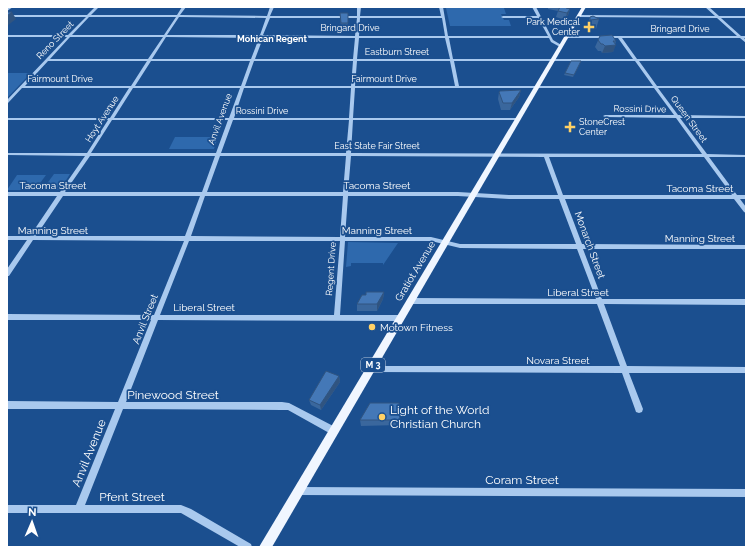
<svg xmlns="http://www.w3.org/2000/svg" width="753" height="554" font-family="Raleway,sans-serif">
  <rect width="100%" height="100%" fill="#1b4f8f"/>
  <g fill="#2e69ad">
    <path d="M446,8H504L506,14H501L504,20H509L511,26H450Z"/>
    <path d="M7,73H31L7,98Z"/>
    <path d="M175,137H218L214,149H169Z"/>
    <path d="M54,174H70L60,190L43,189Z"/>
    <path d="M17,175H46L35,190H7Z"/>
    <path d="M348,242L398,243L383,265V263H351V266L346,267Z"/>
  </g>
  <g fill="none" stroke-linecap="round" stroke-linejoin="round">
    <g fill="#a9c9ee" fill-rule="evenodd">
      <path d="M9,7H13L7,11V8Z"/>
      <path d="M95,7H99L91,15H177L182,7H186L180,15L267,16L270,7H274L270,16H357V7H361L360,16H441L439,7H443L448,36H548L538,18H503L501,17L503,16H537L532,7H536L553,40L563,46L560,47L551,42L549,38H449L453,59H633L618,38H566L564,37L566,36H737L717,18L578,17V15H579L715,16L705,7H709L719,16H746V18H721L741,36H746V38H744L746,40V43L740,38H622L637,59H746V61H639L657,86H746V88H658L678,115L746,116V118H680L707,154L746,155V157H709L737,195H746V199H740L746,207V213L744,212L734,199H565L582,244L746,245V249H583L602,299H746V305L604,304L627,366L746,367V373H629L643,409L642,412L639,413L636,412L635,409L622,373L370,372L368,371L367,369L368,367L370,366H620L597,304H410L408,303L407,301L408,299L410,298L596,299L577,249L460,248L431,241H345L340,315H400L402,316L403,318L402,320L400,321L158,320L126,402H282L289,403L337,428L338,431L337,434L334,435L331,434L288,410H282L123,409L85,505H181L191,509L251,544L252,547H240L181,513H7V505H76L115,409H7V401L118,402L151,320H7V314L154,315L184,241L33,240L9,276H7V269L27,240H7V236H30L57,196H7V192H60L85,156L7,155V153H87L108,120H7V118H110L129,88H22L8,103H7V100L67,37H7V35H68L86,17H7V15H87ZM89,17H176L164,35H72ZM179,17L266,18L260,35H167ZM270,18H357L355,36L263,35ZM360,18H442L445,36H359ZM70,37H163L148,59H50ZM166,37L259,38L251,59H152ZM263,38H355L353,59H255ZM359,38H445L450,59H357ZM48,61H147L131,86H25ZM151,61H250L241,86H135ZM254,61H353L351,86H245ZM357,61H450L455,86H355ZM454,61H635L653,86H459ZM133,88H240L229,118H114ZM244,88H351L349,118H234ZM355,88H654L674,115H605L603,116L605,117L676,118L702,154L351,153L353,120H518L520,119L518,118H353ZM112,120H228L216,153H91ZM233,120H349L346,153H221ZM90,156H215L202,192H65ZM220,156H346L343,192H207ZM351,156L544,157L558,195H509L458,192H348ZM549,157H704L732,195H563ZM63,196H200L185,236H36ZM205,196H343L340,237L191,236ZM348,196H458L509,199H559L576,244H460L431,237H345ZM189,241H340L334,315H160Z"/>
      <path d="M298,487L746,489V497L298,495L295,494L294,491L295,488Z"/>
    </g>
    <path fill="#f0f6ff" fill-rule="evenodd" d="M582,7H586L272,547H259Z"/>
  </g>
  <g fill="#3a679d">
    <path d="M548,7H566V8L570,9L568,15L565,20L556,17L558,11L548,9Z"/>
    <path d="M340,13H348V30H341Z"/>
    <path d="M590,17L599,19L596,29L587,30V26Z"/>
    <path d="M600,36L616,41L613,52L602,53L601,51H598L595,47Z"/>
    <path d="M581,61L573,77L564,75L565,73Z"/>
    <path d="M521,90L519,97L510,110H501L498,99L499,92Z"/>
    <path d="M384,292L383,299L377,311H357V304L366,295Z"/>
    <path d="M339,376L340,382L321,410L311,405L309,400Z"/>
    <path d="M360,420H400L399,425L361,426Z"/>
  </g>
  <g fill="#305480">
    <path d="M570,9L568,15L565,20L567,13Z"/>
    <path d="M12,12L16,19L7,26V16Z"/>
    <path d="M616,45L613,52L602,53L605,46Z"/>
    <path d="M521,90L519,97L510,110L512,103Z"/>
    <path d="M384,292L383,299L377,311V304Z"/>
    <path d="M339,376L340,382L321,410L320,405Z"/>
  </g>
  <g fill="#4478b7" stroke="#305480">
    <path d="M560,7H566V8L570,9L567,13L558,11Z"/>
    <path d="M7,12H12L7,16Z"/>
    <path d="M340,13H348V23H341Z"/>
    <path d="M593,16L599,19L590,20V17Z"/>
    <path d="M612,35L616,41H613L616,45L605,46L603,44H601L598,40L600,36Z"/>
    <path d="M571,61H581L574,75L565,73Z"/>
    <path d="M521,90L512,103H503L499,92L500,91Z"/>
    <path d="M366,292H384L377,304H357L362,295H366Z"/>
    <path d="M326,371L339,376L320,405L309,400Z"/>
    <path d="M370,403H399L400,420H360Z"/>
  </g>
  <g fill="#ffd166" stroke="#1b4f8f" stroke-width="1.5">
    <path d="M587 21h4v4h4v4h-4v4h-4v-4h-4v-4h4z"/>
    <path d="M568 121h4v4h4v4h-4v4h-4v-4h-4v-4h4z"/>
    <circle cx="372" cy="327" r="4"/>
    <circle cx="382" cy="417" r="4"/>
  </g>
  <g text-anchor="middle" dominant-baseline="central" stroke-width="3.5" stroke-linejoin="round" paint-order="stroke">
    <g font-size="9" fill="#fff" stroke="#1b4f8f" text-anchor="end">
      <text x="580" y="22">Park Medical<tspan x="580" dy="10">Center</tspan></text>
      <text x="579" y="122" text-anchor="start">StoneCrest<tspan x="579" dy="10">Center</tspan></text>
    </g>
    <g font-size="9" fill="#fff" stroke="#1b4f8f">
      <text x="350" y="28">Bringard Drive</text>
      <text x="680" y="29">Bringard Drive</text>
      <text transform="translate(55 40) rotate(-46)">Reno Street</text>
      <text x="397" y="52">Eastburn Street</text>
      <text x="60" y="79">Fairmount Drive</text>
      <text x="384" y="79">Fairmount Drive</text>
      <text transform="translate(640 109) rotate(1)">Rossini Drive</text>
      <text x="262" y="111">Rossini Drive</text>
      <text transform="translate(102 119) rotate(-57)">Hoyt Avenue</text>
      <text transform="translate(220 119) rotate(-70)">Anvil Avenue</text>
      <text transform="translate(689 119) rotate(54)">Queen Street</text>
      <text x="377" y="146">East State Fair Street</text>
      <text transform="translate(331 269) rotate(-86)">Regent Drive</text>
    </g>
    <g font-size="9" font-weight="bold" fill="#fff" stroke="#1b4f8f">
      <text x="272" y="39">Mohican Regent</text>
    </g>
    <rect fill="#1b4f8f" stroke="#bbcadd" stroke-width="1" x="361" y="358" width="24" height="14" rx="3"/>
    <g font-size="9" font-weight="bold" fill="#fff">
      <text x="373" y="365">M 3</text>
    </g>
    <g font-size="10" fill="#fff" stroke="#1b4f8f">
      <text x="53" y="185">Tacoma Street</text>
      <text x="377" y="185">Tacoma Street</text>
      <text x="700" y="188">Tacoma Street</text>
      <text x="53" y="230">Manning Street</text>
      <text x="377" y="230">Manning Street</text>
      <text x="700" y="238">Manning Street</text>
      <text transform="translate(590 245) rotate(70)">Monarch Street</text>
      <text transform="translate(415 271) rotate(-59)">Gratiot Avenue</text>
      <text x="578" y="292">Liberal Street</text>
      <text x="204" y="307">Liberal Street</text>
      <text transform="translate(145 319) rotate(-68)">Anvil Street</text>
      <text x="558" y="360">Novara Street</text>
    </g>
    <g font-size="10" fill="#fff" stroke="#1b4f8f" text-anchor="start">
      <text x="380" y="327">Motown Fitness</text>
    </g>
    <g font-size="12" fill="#fff" stroke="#1b4f8f">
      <text x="173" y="395">Pinewood Street</text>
      <text transform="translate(89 453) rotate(-68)">Anvil Avenue</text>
      <text x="522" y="480">Coram Street</text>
      <text x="132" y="497">Pfent Street</text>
    </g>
    <g font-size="12" fill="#fff" stroke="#1b4f8f" text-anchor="start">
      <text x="390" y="410">Light of the World<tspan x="390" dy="14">Christian Church</tspan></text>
    </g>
  </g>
  <rect width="753" height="554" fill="none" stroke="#ffffff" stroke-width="16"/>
  <g transform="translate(32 522) rotate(2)" stroke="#1b4f8f" stroke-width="3" paint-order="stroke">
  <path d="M0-3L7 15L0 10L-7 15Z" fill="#ffffff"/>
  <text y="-6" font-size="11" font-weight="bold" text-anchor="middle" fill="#ffffff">N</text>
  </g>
</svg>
